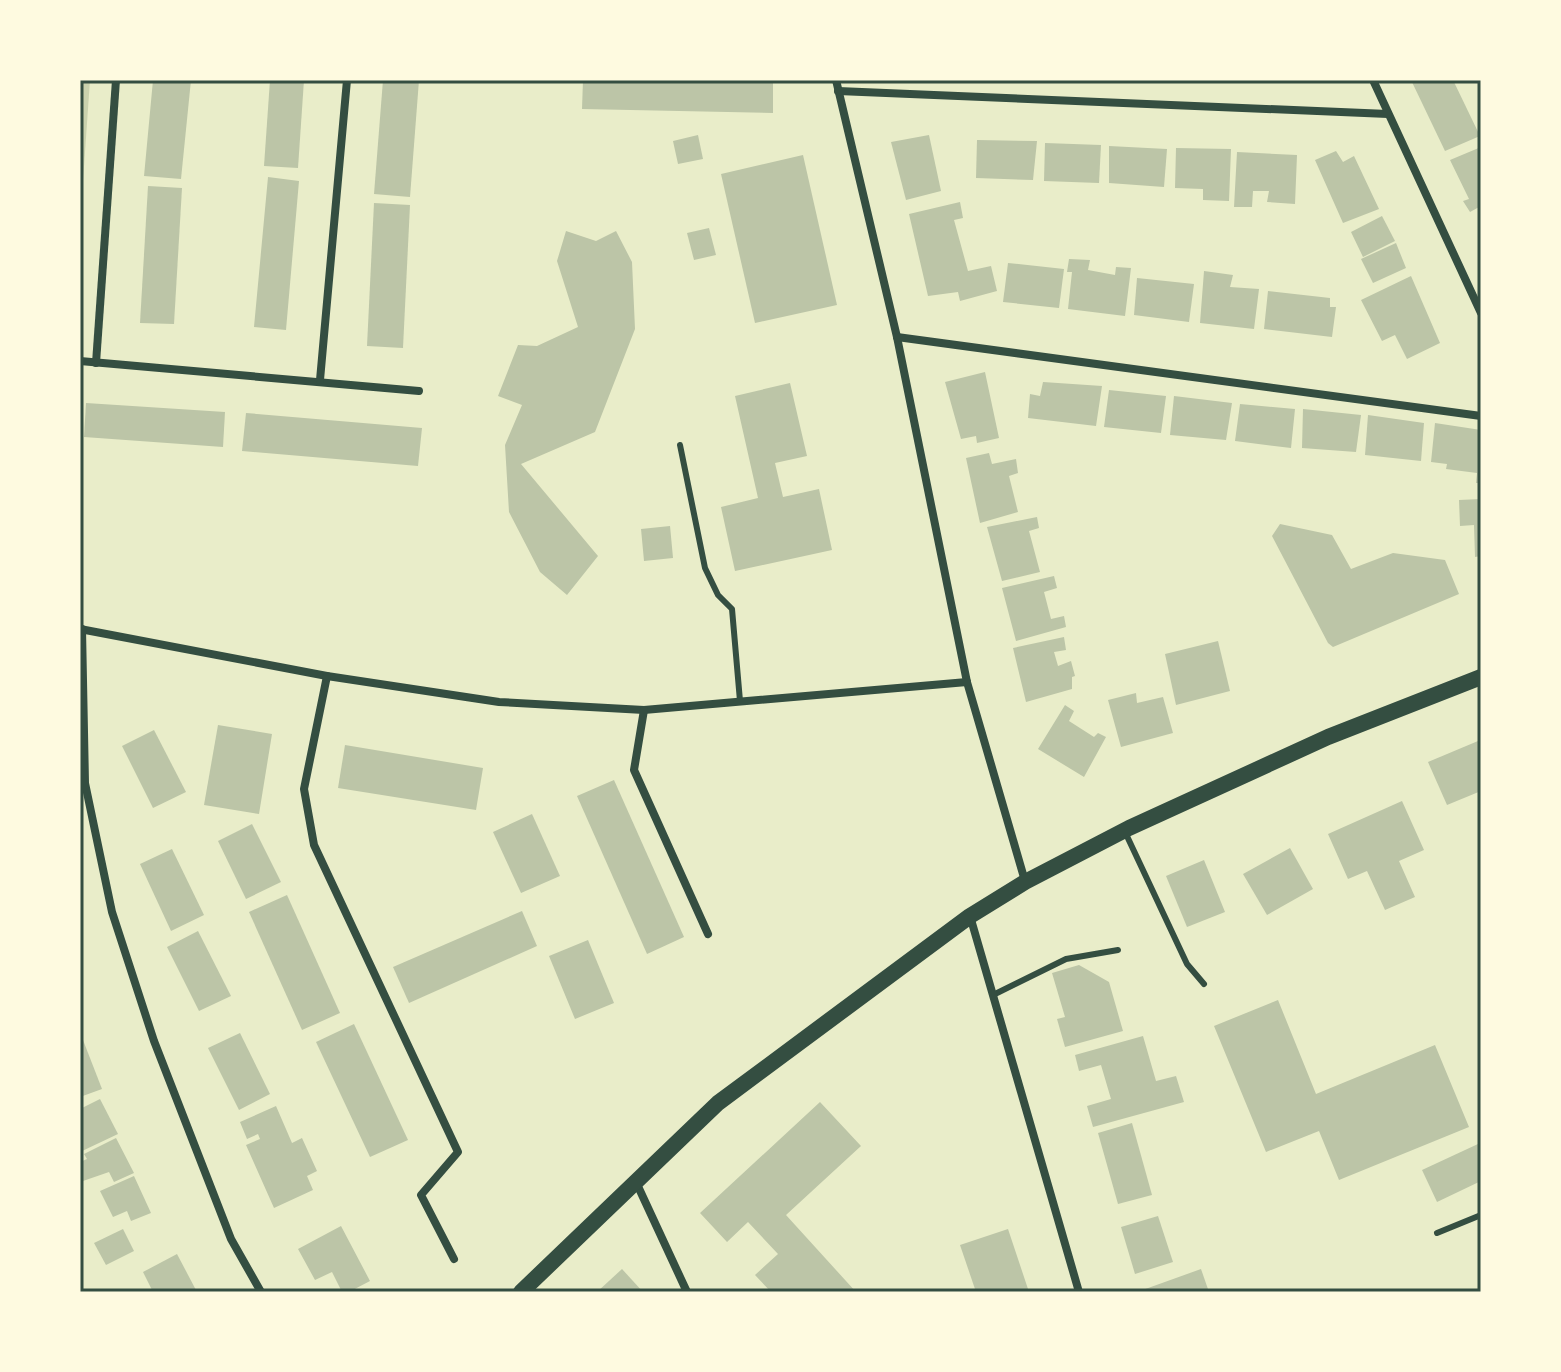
<svg xmlns="http://www.w3.org/2000/svg" width="1561" height="1372" font-family="'Noto Sans',sans-serif">
  <rect width="100%" height="100%" fill="#e9edc9"/>
  <path fill="#cad2ad" d="M80,80H90L80,224Z"/>
  <g fill="#bcc5a7">
    <path d="M153,80H191L181,179L144,176Z"/>
    <path d="M270,80H304L298,168L264,166Z"/>
    <path d="M383,80H419L410,197L374,194Z"/>
    <path d="M583,80H773V113L582,109Z"/>
    <path d="M1411,80H1453L1480,136L1445,151Z"/>
    <path d="M698,135L703,159L678,164L673,141Z"/>
    <path d="M929,135L941,191L906,200L891,142Z"/>
    <path d="M977,140L1037,141L1033,180L976,178Z"/>
    <path d="M1045,143L1101,145L1099,183L1044,181Z"/>
    <path d="M1109,146L1167,149L1164,187L1109,183Z"/>
    <path d="M1481,147V206L1470,212L1463,201L1469,199L1450,160Z"/>
    <path d="M1176,148L1231,149L1229,201L1203,200V189L1175,188Z"/>
    <path d="M1336,151L1343,162L1354,156L1379,209L1343,223L1315,160Z"/>
    <path d="M1237,152L1297,155L1295,204L1267,202L1269,191H1253L1252,207H1234Z"/>
    <path d="M803,155L837,305L755,323L721,174Z"/>
    <path d="M268,177L299,181L286,330L254,327Z"/>
    <path d="M148,186L182,188L174,324L140,323Z"/>
    <path d="M960,202L963,218L954,220L968,271L991,266L997,291L960,301L958,292L928,296L909,214Z"/>
    <path d="M374,203L410,205L403,348L367,346Z"/>
    <path d="M1382,216L1395,241L1363,257L1351,232Z"/>
    <path d="M709,228L716,255L694,260L687,233Z"/>
    <path d="M566,231L596,241L616,231L632,262L635,329L595,432L521,464L598,556L567,595L540,572L509,512L505,445L522,405L498,396L518,345L537,346L578,327L557,261Z"/>
    <path d="M1396,243L1406,268L1373,283L1361,259Z"/>
    <path d="M1069,259L1090,260L1088,270L1115,275L1116,267L1131,268L1125,316L1068,309L1072,272H1067Z"/>
    <path d="M1008,263L1064,269L1059,308L1003,302Z"/>
    <path d="M1204,271L1233,275L1230,287L1259,289L1254,329L1200,323Z"/>
    <path d="M1411,276L1440,343L1407,359L1395,335L1382,341L1361,300Z"/>
    <path d="M1137,278L1194,284L1189,322L1134,315Z"/>
    <path d="M1268,291L1330,298V307H1336L1332,337L1264,329Z"/>
    <path d="M985,372L999,438L977,443L976,436L961,439L945,382Z"/>
    <path d="M1043,382L1102,386L1096,426L1028,418L1030,394L1040,396Z"/>
    <path d="M790,383L807,456L775,463L783,497L819,489L832,550L735,571L721,507L758,498L735,396Z"/>
    <path d="M1109,390L1166,396L1161,433L1104,427Z"/>
    <path d="M1174,396L1232,403L1226,440L1170,435Z"/>
    <path d="M86,403L225,412L223,447L84,437Z"/>
    <path d="M1240,404L1295,409L1291,448L1235,441Z"/>
    <path d="M1303,409L1361,415L1356,452L1302,448Z"/>
    <path d="M246,413L422,428L418,466L242,451Z"/>
    <path d="M1368,415L1424,423L1421,461L1365,455Z"/>
    <path d="M1435,423L1481,430V483H1476L1477,473L1446,469L1447,464L1431,462Z"/>
    <path d="M989,453L992,464L1016,459L1018,473L1009,476L1018,512L980,523L966,458Z"/>
    <path d="M1481,499V556L1475,557L1474,525L1460,526L1459,500Z"/>
    <path d="M1037,517L1039,528L1029,531L1040,572L1002,581L987,527Z"/>
    <path d="M1280,524L1332,535L1351,569L1393,553L1445,560L1459,594L1333,647L1328,643L1272,536Z"/>
    <path d="M670,526L673,558L644,561L641,529Z"/>
    <path d="M1054,576L1057,588L1044,592L1051,619L1064,616L1066,627L1016,641L1002,588Z"/>
    <path d="M1064,637L1066,650L1054,652L1058,666L1071,661L1075,676L1072,677V689L1026,702L1013,648Z"/>
    <path d="M1218,641L1230,691L1176,705L1165,654Z"/>
    <path d="M1136,693L1137,703L1163,697L1173,733L1121,747L1108,700Z"/>
    <path d="M1065,705L1074,711L1069,721L1094,737L1098,733L1106,737L1084,777L1038,749Z"/>
    <path d="M218,725L272,734L259,814L204,805Z"/>
    <path d="M154,730L186,792L153,808L122,746Z"/>
    <path d="M1478,741L1481,791L1447,805L1428,762Z"/>
    <path d="M345,745L483,768L476,810L338,788Z"/>
    <path d="M614,780L684,937L647,954L577,796Z"/>
    <path d="M1402,801L1424,850L1399,861L1415,897L1385,910L1367,871L1348,879L1328,834Z"/>
    <path d="M532,814L560,876L521,893L493,832Z"/>
    <path d="M252,824L281,882L246,899L218,841Z"/>
    <path d="M1290,848L1313,889L1267,915L1243,874Z"/>
    <path d="M172,849L204,915L171,931L140,864Z"/>
    <path d="M1204,860L1225,912L1187,927L1166,876Z"/>
    <path d="M287,895L340,1013L302,1030L249,912Z"/>
    <path d="M522,911L537,946L409,1003L393,967Z"/>
    <path d="M198,931L231,996L199,1011L167,947Z"/>
    <path d="M588,940L614,1003L575,1019L549,956Z"/>
    <path d="M1079,965L1109,982L1123,1031L1065,1047L1057,1019L1065,1017L1052,973Z"/>
    <path d="M1278,1000L1316,1094L1435,1045L1469,1127L1339,1180L1319,1131L1266,1152L1214,1026Z"/>
    <path d="M354,1024L408,1140L370,1157L316,1042Z"/>
    <path d="M240,1033L270,1094L239,1110L208,1048Z"/>
    <path d="M1143,1036L1156,1081L1176,1076L1184,1102L1093,1127L1087,1106L1111,1099L1101,1065L1079,1071L1075,1055Z"/>
    <path d="M83,1040L102,1089L80,1097V1041Z"/>
    <path d="M100,1099L118,1134L80,1152V1109Z"/>
    <path d="M820,1102L861,1146L786,1215L856,1292H771L755,1275L778,1254L748,1222L727,1242L700,1213Z"/>
    <path d="M276,1106L292,1143L302,1138L317,1171L307,1176L313,1190L274,1208L246,1145L260,1139L258,1134L247,1139L240,1122Z"/>
    <path d="M1132,1123L1152,1195L1118,1204L1098,1133Z"/>
    <path d="M116,1138L134,1173L114,1182L109,1172L83,1181L80,1162L87,1159L84,1154Z"/>
    <path d="M1478,1144L1481,1181L1437,1202L1422,1170Z"/>
    <path d="M134,1176L151,1213L131,1221L127,1211L113,1217L100,1191Z"/>
    <path d="M1158,1216L1173,1262L1135,1274L1121,1227Z"/>
    <path d="M341,1226L370,1281L349,1292H342L332,1272L315,1280L298,1249Z"/>
    <path d="M123,1229L134,1251L106,1265L94,1243Z"/>
    <path d="M1008,1229L1029,1292H976L960,1245Z"/>
    <path d="M177,1254L197,1292H153L143,1272Z"/>
    <path d="M622,1269L643,1292H597Z"/>
    <path d="M1201,1269L1209,1292H1137Z"/>
  </g>
  <g fill="none" stroke-linecap="round" stroke-linejoin="round">
    <g stroke="#344e41" stroke-width="6">
      <path d="M680,445L705,568L718,595L732,609L740,701"/>
      <path d="M1126,834L1187,964L1204,984"/>
      <path d="M993,995L1066,959L1118,950"/>
      <path d="M1437,1233L1481,1215"/>
    </g>
    <g stroke="#344e41" stroke-width="8">
      <path d="M836,80L897,337L967,682L1025,881"/>
      <path d="M1373,80L1481,313"/>
      <path d="M838,91L1388,114"/>
      <path d="M897,337L1481,416"/>
      <path d="M80,361L419,391"/>
      <path d="M96,363L116,80"/>
      <path d="M320,380L347,80"/>
      <path d="M80,629L327,676L499,702L644,710L967,682"/>
      <path d="M82,629L85,783L112,912L154,1041L231,1239L261,1292"/>
      <path d="M327,676L304,789L314,845L458,1152L421,1195L454,1259"/>
      <path d="M644,710L634,770L708,934"/>
      <path d="M970,916L1079,1292"/>
      <path d="M636,1182L687,1292"/>
    </g>
    <path stroke="#344e41" stroke-width="16" d="M521,1292L718,1103L970,916L1025,882L1129,828L1328,737L1481,677"/>
  </g>
  <rect width="1561" height="1372" fill="none" stroke="#fefae0" stroke-width="164"/>
  <rect x="82" y="82" width="1397" height="1208" fill="none" stroke="#344e41" stroke-width="3"/>
</svg>
